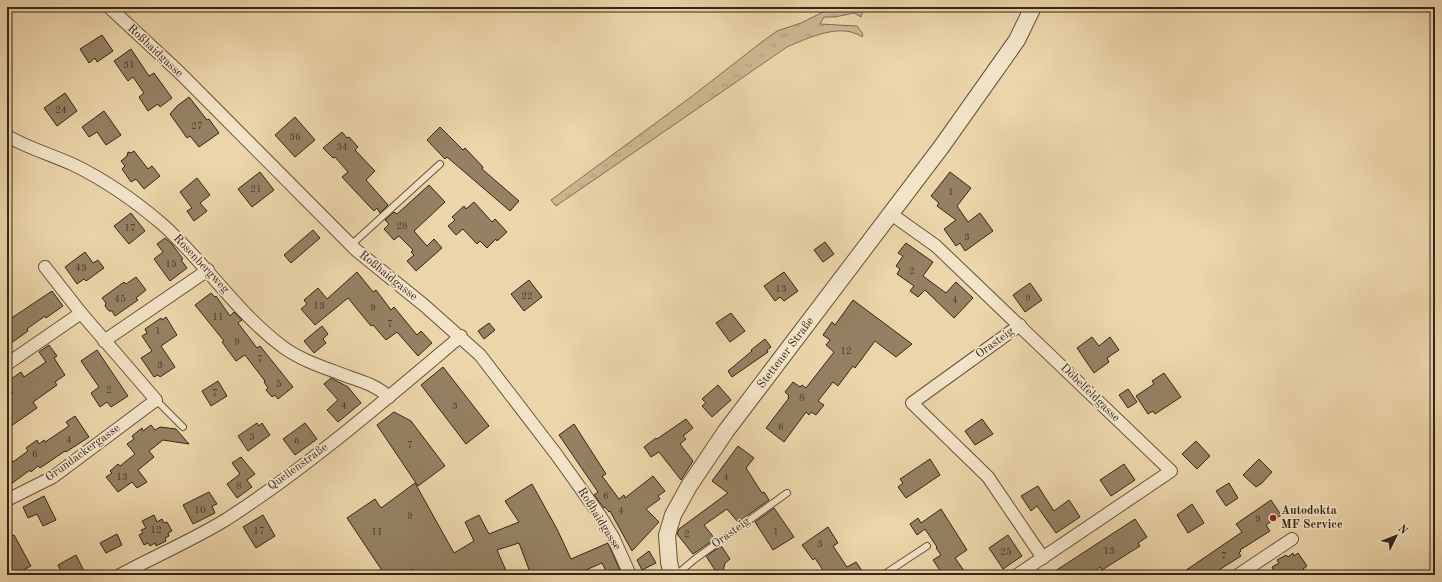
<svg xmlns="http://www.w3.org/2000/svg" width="1442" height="582" font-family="'Old Standard TT',serif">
  <defs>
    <pattern id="grass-tufts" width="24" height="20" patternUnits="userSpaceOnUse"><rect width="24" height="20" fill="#cdb791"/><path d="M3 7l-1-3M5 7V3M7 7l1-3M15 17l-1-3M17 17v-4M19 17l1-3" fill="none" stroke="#b19d7c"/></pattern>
  </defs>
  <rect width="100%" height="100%" fill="#ecd5aa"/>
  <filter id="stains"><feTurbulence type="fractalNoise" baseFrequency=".005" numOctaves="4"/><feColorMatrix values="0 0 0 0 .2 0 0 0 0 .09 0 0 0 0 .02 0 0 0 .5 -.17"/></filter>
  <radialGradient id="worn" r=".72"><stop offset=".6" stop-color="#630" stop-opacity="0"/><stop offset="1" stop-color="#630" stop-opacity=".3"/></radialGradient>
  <path fill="url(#grass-tufts)" stroke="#816e54" d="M833,7H864L861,17L854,13L835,17H824L820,24L857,26L863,34L862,37C841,22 808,38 787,47L556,206L551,200L691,97L763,41L777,31L801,23Z"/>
  <g fill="#948163" stroke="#352616">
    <path d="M102,35L113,51L97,62L95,58L89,63L80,49Z"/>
    <path d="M131,49L149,76L154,73L172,98L160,107L158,104L148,111L139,97L144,93L133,77L128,81L114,61Z"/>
    <path d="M65,93L77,111L57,126L44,108Z"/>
    <path d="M189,97L207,120L209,119L219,133L199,147L190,136L187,138L170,114L177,106Z"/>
    <path d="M104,111L121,135L106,145L97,132L89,137L82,127Z"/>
    <path d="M295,117L315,140L295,157L275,135Z"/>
    <path d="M440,127L463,150L465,148L483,167L482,169L519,201L510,211L447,157L445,159L427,140Z"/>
    <path d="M342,132L347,138L349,137L358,147L355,150L375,171L366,180L388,205L380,213L377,208L374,211L369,206L342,177L348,172L335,157L333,158L323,148Z"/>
    <path d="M134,151L148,169L152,166L160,176L144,189L136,179L131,182L122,169L125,166L121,161L127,156L128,152L131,153Z"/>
    <path d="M260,172L274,190L252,207L238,189Z"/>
    <path d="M950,172L971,188L957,206L968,222L980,213L993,231L965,251L960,243L956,246L944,229L956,220L937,206L939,203L931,196Z"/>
    <path d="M197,178L210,195L200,203L207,211L194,221L187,211L192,208L180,192Z"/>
    <path d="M429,185L445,202L414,231L427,246L434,239L442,248L416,271L407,261L414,255L411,252L413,250L399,236L394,240L384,229L389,224L385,220L394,212L397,214Z"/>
    <path d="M474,202L492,222L495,219L507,232L497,241L496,239L487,248L480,241L477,244L463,229L456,235L448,226L455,220L452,217L464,206L466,209Z"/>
    <path d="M131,213L145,231L129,244L114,226Z"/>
    <path d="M313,230L320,238L291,263L284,255Z"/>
    <path d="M165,238L172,244L183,259L181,260L187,268L170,281L154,259L163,252L157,244Z"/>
    <path d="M825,242L834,254L823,262L814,250Z"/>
    <path d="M906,243L933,262L923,276L946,293L956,282L973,298L954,318L925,290L918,297L910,291L914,286L897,274L900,269L896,266L903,256L898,253Z"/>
    <path d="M85,252L93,263L98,260L104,268L86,281L84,279L77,284L65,267Z"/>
    <path d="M357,272L373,292L376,290L391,310L394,307L417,335L421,331L432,343L418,356L397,332L386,340L373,325L371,326L348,298L315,325L301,309L307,304L304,300L318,288L327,299Z"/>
    <path d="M784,272L798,291L784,301L780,297L775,301L764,286Z"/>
    <path d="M136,277L146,290L136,298L138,300L115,316L112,311H109L105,306L106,303L102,298L124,282L126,284Z"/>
    <path d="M529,280L542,297L524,311L511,294Z"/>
    <path d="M1030,283L1042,300L1025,312L1013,295Z"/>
    <path d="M52,291L63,306L46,318L45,316L27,329L28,331L7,346V321Z"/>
    <path d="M211,293L215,297L216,296L230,316L234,312L242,320L238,323L257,348L260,346L293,387L278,399L275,395L272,397L266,390L268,388L264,382L265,381L245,355L236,361L222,342L224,341L195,305Z"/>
    <path d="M853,300L912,344L896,357L875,341L855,368L853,366L838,386L833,382L818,401L824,405L816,415L811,412L809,415L806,412L784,442L766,428L789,398H788L789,396L785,392L793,382L800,387L802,385L806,388L834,352L826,345L830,340L823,335L832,322L835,325Z"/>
    <path d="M731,313L745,331L730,342L716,323Z"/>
    <path d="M166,317L177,335L161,346L175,367L160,377L158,375L154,377L141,358L152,351L142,336L147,333L145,329L161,318L162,320Z"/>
    <path d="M489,323L495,330L484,339L478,331Z"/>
    <path d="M322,326L328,334L323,339L326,343L314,353L304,341Z"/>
    <path d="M1092,337L1099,346L1110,337L1119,350L1107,358L1109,362L1094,373L1077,348Z"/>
    <path d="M765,339L771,347L767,350L768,352L732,377L728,371L752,351L751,350Z"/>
    <path d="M49,345L57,356L54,358L65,375L55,382L57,385L33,402L37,408L11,426L7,421V397L13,393L7,385V382L21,372L24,377L46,362L39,352Z"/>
    <path d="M97,350L128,396L111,407L107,402L100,407L91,393L99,387L81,361Z"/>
    <path d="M443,367L489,426L466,444L421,385Z"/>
    <path d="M1164,373L1181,397L1155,414L1153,411L1148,414L1136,396L1154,384L1152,381Z"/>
    <path d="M331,378L348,387L361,403L338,422L327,410L338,400L324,384Z"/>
    <path d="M218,381L227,396L211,406L202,391Z"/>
    <path d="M718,385L731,400L712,417L702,406L706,403L702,399Z"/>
    <path d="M1128,389L1137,402L1128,408L1119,395Z"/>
    <path d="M394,412L411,421L445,466L418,486L377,425Z"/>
    <path d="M75,416L89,437L66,452L65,451L40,468L38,466L31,472L30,470L7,487V454L13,462L28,451L26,448L37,440L39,444L44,440L45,442L69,426L66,422Z"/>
    <path d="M686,419L693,428L683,436L686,439L680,444L693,461L681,480L659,452L651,457L644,447L656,438L657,439Z"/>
    <path d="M982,419L993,434L975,445L965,431Z"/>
    <path d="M257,423L259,426L262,423L270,435L248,451L238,436Z"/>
    <path d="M305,423L317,439L295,455L283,439Z"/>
    <path d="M574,424L606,474L602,476L619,499L624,495L625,498L653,476L665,491L658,496L660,499L646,509L659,522L632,551L610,511L609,512L605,507L604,508L594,495L598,492L559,435Z"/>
    <path d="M151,425L155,430L160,427L176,429L189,444L163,440L149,451L154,457L138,470L147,482L137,488L132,482L118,492L106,477L112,473L110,471L118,464L120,466L135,454L127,444L134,439L132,436L142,428L143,431Z"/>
    <path d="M1196,441L1210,456L1197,469L1182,454Z"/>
    <path d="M738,446L754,458L746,468L762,493L764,492L769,500L738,522L727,509L704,525L715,539L693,554L677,534L679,529L728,493L712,481Z"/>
    <path d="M241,457L255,474L247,480L252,487L237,498L227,484L240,474L232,463Z"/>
    <path d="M930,459L940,475L906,498L898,487L903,483L900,479Z"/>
    <path d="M1259,459L1272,472L1262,483L1256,487L1243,475Z"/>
    <path d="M1124,464L1135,480L1111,496L1100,480Z"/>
    <path d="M415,483L454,553L474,541L465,522L479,515L489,534L519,522L505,501L532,484L557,529L571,559L608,543L622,575H608L602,563L574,575H531L519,543L497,550L508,575H416L413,569L404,575H385L347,518L375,499L381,508Z"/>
    <path d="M1229,483L1238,498L1226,506L1216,491Z"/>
    <path d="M1038,486L1054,511L1069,500L1080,517L1056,533L1037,506L1031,511L1021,496Z"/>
    <path d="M209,492L217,504L212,506L215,513L193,524L183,505Z"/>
    <path d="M44,496L56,520L43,526L37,514L28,518L23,507Z"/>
    <path d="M1271,500L1281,515L1266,525L1270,531L1240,550L1241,551L1239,553L1241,556L1211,575H1179L1242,532L1236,524Z"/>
    <path d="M1192,504L1204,523L1188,533L1177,515Z"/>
    <path d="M774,508L794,537L773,550L755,522Z"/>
    <path d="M941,509L967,550L955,558L967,575H943L933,560L941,555L936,548L937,547L925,529L917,535L910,524L918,518L921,523Z"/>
    <path d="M154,515L157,522L162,519L164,523L167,522L172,531L168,533L169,536L165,538L166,541L156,546L155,543L150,546L148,543L144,545L139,535L143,533L141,530L146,528L142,521Z"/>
    <path d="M263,515L275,536L256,548L243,527Z"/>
    <path d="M1135,519L1147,537L1138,543L1140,546L1102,570L1100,567L1089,575H1049Z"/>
    <path d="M828,527L838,543L833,546L847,567L856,562L865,575H826L815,558L813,560L802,545Z"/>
    <path d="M117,534L122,545L106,553L100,543Z"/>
    <path d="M14,535L31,566L14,575H7V538Z"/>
    <path d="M1008,535L1022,556L1003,569L989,548Z"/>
    <path d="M720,547H722L730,559L725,563L723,571L715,570L706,556Z"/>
    <path d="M649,551L656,563L642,570L637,560Z"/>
    <path d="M1293,553L1294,556L1298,553L1307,566L1303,569L1304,570L1296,575H1276L1272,567L1279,563L1277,560L1286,555L1288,557Z"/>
    <path d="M76,555L86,575H63L58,565Z"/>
  </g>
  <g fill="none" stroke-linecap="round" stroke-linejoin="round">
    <g stroke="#63523b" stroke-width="8">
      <g id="service">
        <path d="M351,245L440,164"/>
        <path d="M156,400L183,427"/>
        <path d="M676,575L695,559L787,493"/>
        <path d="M883,575L927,546"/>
      </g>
    </g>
    <g stroke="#63523b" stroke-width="14">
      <g id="minor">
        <path d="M109,7L179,72L356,250L425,306L480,355L556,454L601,517L613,537L630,575"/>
        <path d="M7,136C28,148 52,155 74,165C105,180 135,201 162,224C205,262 236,312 283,347C302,361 326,368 349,377C364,382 377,386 389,397"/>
        <path d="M891,214L936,246L1171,471L1017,575"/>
        <path d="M1020,325L912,403L988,477L1043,558"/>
        <path d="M104,341L208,270"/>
        <path d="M7,364L81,313"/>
        <path d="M7,500L53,477L156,400L81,313L45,267"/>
        <path d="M120,575C155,556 193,540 227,519C310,465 385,400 461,336"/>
        <path d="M1238,575L1292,539"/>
      </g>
    </g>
    <g stroke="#63523b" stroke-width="18">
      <path id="tertiary" d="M672,575L669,562L667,535L673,515L689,486L726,431L942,146L1017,40L1033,7"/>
    </g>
    <use href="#service" stroke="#f3e4c8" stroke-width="6"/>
    <use href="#minor" stroke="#f3e4c8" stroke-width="12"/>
    <use href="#tertiary" stroke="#f3e4c8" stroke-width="16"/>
  </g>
  <circle fill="#8f2418" stroke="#f3e4c8" stroke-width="1.5" cx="1273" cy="518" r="4"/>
  <g text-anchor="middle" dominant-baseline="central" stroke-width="3.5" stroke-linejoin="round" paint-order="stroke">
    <g font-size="10" fill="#4d3d29">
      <text x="129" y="65">31</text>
      <text x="61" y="110">24</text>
      <text x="197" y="126">27</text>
      <text x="295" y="137">36</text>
      <text x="342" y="147">34</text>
      <text x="256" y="189">21</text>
      <text x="951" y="192">1</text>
      <text x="402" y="226">28</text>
      <text x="130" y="228">17</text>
      <text x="967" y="237">3</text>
      <text x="171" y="264">15</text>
      <text x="81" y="268">43</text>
      <text x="912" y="271">2</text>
      <text x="781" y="289">13</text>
      <text x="527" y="296">22</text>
      <text x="1028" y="298">9</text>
      <text x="120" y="299">45</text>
      <text x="955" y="300">4</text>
      <text x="319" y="306">13</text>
      <text x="373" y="308">9</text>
      <text x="218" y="317">11</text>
      <text x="390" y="324">7</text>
      <text x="158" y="331">1</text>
      <text x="237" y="342">9</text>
      <text x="846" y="351">12</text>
      <text x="260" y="359">7</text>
      <text x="160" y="365">3</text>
      <text x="279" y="384">5</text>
      <text x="109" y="390">2</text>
      <text x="215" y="393">7</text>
      <text x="802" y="398">8</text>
      <text x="344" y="406">4</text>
      <text x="455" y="406">3</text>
      <text x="781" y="427">6</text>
      <text x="252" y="437">3</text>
      <text x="69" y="440">4</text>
      <text x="297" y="441">6</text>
      <text x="410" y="445">7</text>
      <text x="35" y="454">6</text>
      <text x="122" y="477">13</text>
      <text x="726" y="477">4</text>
      <text x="239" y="486">8</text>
      <text x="606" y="496">6</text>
      <text x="200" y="510">10</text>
      <text x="621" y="511">4</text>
      <text x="410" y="516">9</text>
      <text x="1258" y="519">9</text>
      <text x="156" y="530">12</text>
      <text x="259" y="531">17</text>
      <text x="377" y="532">11</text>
      <text x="776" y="532">1</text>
      <text x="687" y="534">2</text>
      <text x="820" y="544">3</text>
      <text x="1109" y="551">13</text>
      <text x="1006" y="552">25</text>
      <text x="1224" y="556">7</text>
    </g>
    <g font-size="12" fill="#352616" stroke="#f3e4c8">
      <text transform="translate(155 51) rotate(43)">Roßhaidgasse</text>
      <text transform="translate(201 264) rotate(47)">Rosenbergweg</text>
      <text transform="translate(388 276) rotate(39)">Roßhaidgasse</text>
      <text transform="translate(995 343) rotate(-36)">Orasteig</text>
      <text transform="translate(786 353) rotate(-53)">Stettener Straße</text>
      <text transform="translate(1090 393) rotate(44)">Döbelfeldgasse</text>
      <text transform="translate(83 453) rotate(-36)">Grundackergasse</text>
      <text transform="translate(298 467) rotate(-36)">Quellenstraße</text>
      <text transform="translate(599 519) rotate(58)">Roßhaidgasse</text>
      <text transform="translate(731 533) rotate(-36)">Orasteig</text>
    </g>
    <g font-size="12" font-weight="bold" fill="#352616" stroke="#f3e4c8" text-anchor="start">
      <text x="1281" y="511">Autodokta<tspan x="1281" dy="14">MF Service</tspan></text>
    </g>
  </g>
  <rect width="1442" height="582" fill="none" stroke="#ecd5aa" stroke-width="24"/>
  <rect x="8" y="8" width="1426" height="566" fill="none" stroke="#352616" stroke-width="2"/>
  <rect x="12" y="12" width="1418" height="558" fill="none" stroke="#352616"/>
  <g transform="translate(1396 536) rotate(47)" stroke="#f3e4c8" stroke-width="3" paint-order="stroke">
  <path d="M0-3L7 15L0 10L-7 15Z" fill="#352616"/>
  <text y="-6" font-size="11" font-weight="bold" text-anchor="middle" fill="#352616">N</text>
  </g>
  <rect width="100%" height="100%" filter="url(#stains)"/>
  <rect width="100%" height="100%" fill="url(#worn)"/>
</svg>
